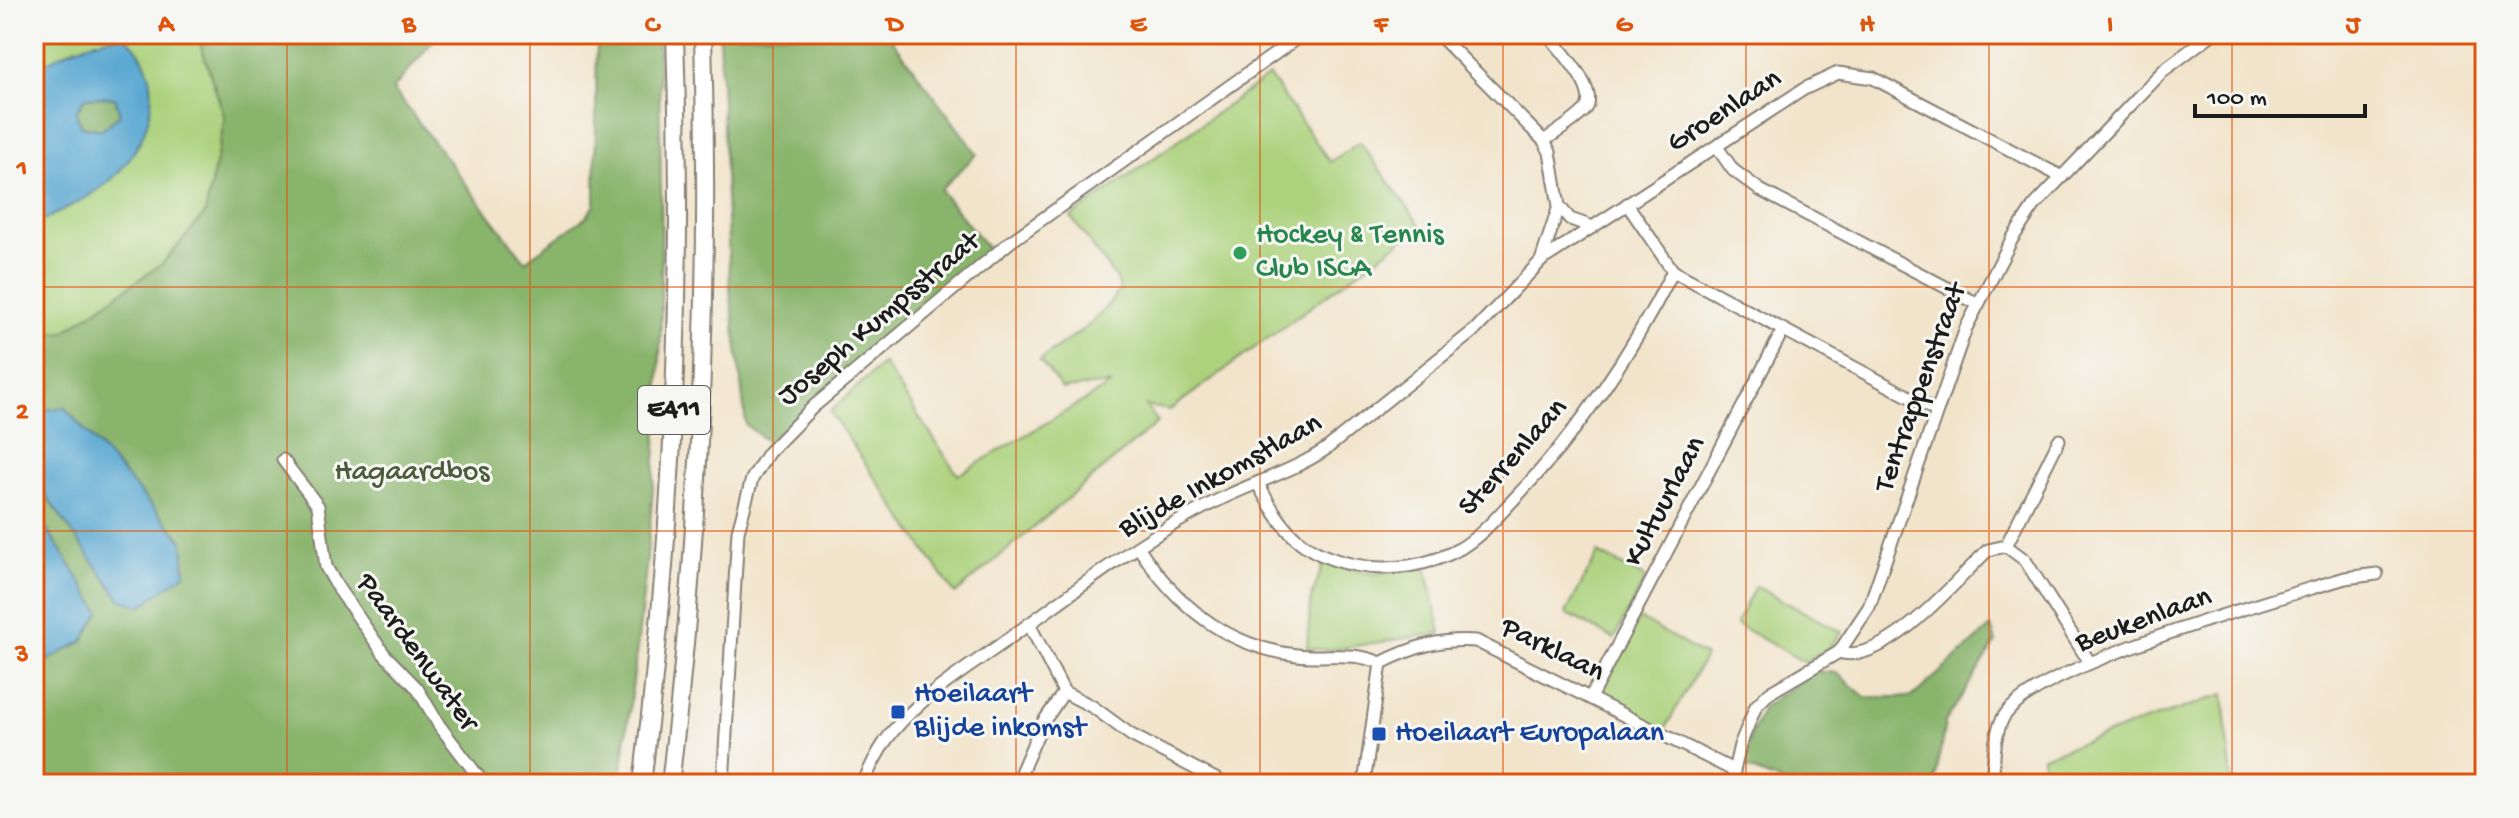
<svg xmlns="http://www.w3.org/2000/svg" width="2519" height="818" font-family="'Gochi Hand',sans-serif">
  <rect width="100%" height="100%" fill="#f6f6f2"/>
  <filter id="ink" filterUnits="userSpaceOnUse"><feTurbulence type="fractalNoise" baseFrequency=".0125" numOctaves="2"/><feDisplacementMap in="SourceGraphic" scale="16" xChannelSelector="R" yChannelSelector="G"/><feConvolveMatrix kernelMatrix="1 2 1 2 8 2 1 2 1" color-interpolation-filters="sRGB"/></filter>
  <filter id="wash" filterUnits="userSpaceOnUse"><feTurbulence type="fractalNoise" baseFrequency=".006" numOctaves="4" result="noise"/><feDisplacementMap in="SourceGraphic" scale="32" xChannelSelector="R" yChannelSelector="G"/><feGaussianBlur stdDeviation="1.8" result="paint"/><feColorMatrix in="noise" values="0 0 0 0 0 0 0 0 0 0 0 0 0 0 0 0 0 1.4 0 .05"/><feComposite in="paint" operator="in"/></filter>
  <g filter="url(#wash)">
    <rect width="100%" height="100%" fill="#f2e4cb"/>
    <g fill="#acd27d" stroke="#64774c" stroke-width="2">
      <path d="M34,34H197L225,118L205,214L163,263L64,332L34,333V225L66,208L76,47L34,69Z"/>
      <path d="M1269,76L1330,162L1360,142L1421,226L1170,410L1146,406L1158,422L955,594L830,412L883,363L958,475L1112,384L1062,389L1040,360L1092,323L1120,291L1117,280L1071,217Z"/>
      <path d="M1598,553L1646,578L1614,639L1566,613Z"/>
      <path d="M1324,562L1373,574L1426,567L1441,633L1329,650L1307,648L1311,599Z"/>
      <path d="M1755,586L1842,632L1828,649L1804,662L1736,624Z"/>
      <path d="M1639,618L1705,656L1664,731L1599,694Z"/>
      <path d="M2224,694L2232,784H2042L2043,756Z"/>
    </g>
    <g fill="#89b46c" stroke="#526844" stroke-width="2">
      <path d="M197,34H439L393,89L525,261L586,217L595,204L597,34H658C661,159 664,285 658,410C652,535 636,660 620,784H34V668L83,641L100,612L34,509V479L121,600L183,541L64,407L34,412V333L64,332L163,263L205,214L225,118Z"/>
      <path d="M719,34H888L977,154L940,190L988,249L769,443L746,425L730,289Z"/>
      <path d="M101,97L115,98L120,115L102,130L81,126L76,112L85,98Z"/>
      <path d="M1991,627L1996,642L1945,722L1935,784H1786L1739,765L1763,707L1815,671L1837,673L1865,697H1912Z"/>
    </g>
    <g fill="#59a7d2" stroke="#3a6277" stroke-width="2" fill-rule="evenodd">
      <path d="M125,36C168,75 154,133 118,173C98,195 60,211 34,225V69C64,53 90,38 125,36ZM101,97L115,98L120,115L102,130L81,126L76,112L85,98Z"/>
      <path d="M64,407L183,541L185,574L141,606L121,600L34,479V412Z"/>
      <path d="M34,509L100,612L83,641L34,668Z"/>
    </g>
  </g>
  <g filter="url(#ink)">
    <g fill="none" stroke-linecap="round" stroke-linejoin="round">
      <g stroke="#878074" stroke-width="15">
        <g id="minor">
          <path d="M1544,141C1557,131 1574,122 1585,110C1601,92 1560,50 1548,34"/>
          <path d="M1717,147L1733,170L1760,190L1976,303"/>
          <path d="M1627,204L1673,271L1936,411"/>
          <path d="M1559,206L1570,219L1593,227"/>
          <path d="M1542,260L1804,89L1838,73L1873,78L2062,177"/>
          <path d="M283,460L318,506L326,567L338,588L384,654L417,688L439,725L484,784"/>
          <path d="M1258,484C1283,530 1300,554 1355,565C1389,572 1430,566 1461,548C1481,536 1498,516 1514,499C1580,431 1630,356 1673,271"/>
          <path d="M2006,546L2025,560L2090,663"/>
          <path d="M1139,548C1176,605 1227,647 1297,655C1328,659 1350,650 1381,663C1413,647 1441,638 1476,641L1733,770"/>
          <path d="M1029,624L1064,692L1093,707L1131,735L1225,784"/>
          <path d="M1839,652C1885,667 1956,580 1988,550L2006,546L2059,440"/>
          <path d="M1591,696L1783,330"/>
          <path d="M723,784L738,531L752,479L768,453L813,407L1010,242L1303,34"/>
          <path d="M863,784C871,765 880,747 893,731C924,694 968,668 1007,640C1077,590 1149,532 1227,496C1261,480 1295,470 1326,449L1476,329L1541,261L1559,206L1550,152L1544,141L1438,34"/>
          <path d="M1016,784L1042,724L1064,692"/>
          <path d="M1364,784L1381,663"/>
          <path d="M1731,784L1740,745L1756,706L1769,693L1839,652L1869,607L1966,328L2012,239L2034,206L2164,70L2212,34"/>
          <path d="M1992,784C1994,764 1993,736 2003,718C2034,665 2278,599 2345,578L2377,574"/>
        </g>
      </g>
      <g stroke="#878074" stroke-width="20">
        <g id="highway">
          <path d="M642,784C673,535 684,285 675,34"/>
          <path d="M670,784C701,531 710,288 703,34"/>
        </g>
      </g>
      <use href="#minor" stroke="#fff" stroke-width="11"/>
      <use href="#highway" stroke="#fff" stroke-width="16"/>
    </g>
  </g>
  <path fill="none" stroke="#de560d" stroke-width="2" stroke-opacity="0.55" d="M287,34V784M530,34V784M773,34V784M1016,34V784M1260,34V784M1503,34V784M1746,34V784M1989,34V784M2232,34V784M34,287H2485M34,531H2485"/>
  <circle fill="#2e9e5b" stroke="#f6f6f2" stroke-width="3" cx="1240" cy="253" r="8"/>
  <g fill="#1a4fb4" stroke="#f6f6f2" stroke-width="3">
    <rect x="890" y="704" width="16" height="16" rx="4"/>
    <rect x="1371" y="726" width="16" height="16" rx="4"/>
  </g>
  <g text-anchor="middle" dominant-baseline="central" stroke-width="6" stroke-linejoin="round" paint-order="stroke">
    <rect fill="#f6f6f2" stroke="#5d5d5c" stroke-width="2" x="638" y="386" width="72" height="48" rx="6"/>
    <g font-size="28" font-weight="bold" fill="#1c1c1c">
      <text x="674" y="410">E411</text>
    </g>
    <g font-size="30" fill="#1c1c1c" stroke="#f6f6f2">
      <text transform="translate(1725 112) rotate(-33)">Groenlaan</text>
      <text transform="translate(880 320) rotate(-40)">Joseph Kumpsstraat</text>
      <text transform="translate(1922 388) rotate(-70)">Tentrappenstraat</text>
      <text transform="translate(1514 458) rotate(-48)">Sterrenlaan</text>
      <text transform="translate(1221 477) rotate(-29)">Blijde Inkomstlaan</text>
      <text transform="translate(1666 502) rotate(-62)">Kultuurlaan</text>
      <text transform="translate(2144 621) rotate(-20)">Beukenlaan</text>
      <text transform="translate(1552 651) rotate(26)">Parklaan</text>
      <text transform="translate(416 653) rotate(54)">Paardenwater</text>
    </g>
    <g font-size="30" fill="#27864d" stroke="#f6f6f2" text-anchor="start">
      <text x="1256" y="236">Hockey &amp; Tennis<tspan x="1256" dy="34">Club ISCA</tspan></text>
    </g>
    <g font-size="30" fill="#4e5c3e" stroke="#f6f6f2">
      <text x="412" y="473">Hagaardbos</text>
    </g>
    <g font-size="30" fill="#164399" stroke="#f6f6f2" text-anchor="start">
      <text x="914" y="695">Hoeilaart<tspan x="914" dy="34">Blijde inkomst</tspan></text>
      <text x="1395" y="734">Hoeilaart Europalaan</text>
    </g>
  </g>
  <rect width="2519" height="818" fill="none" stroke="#f6f6f2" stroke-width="88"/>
  <path d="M2195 104v12h170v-12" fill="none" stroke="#1c1c1c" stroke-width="4"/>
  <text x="2207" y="104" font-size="24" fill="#1c1c1c" stroke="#f6f6f2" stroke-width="6" paint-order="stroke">100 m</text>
  <rect x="44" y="44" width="2431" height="730" fill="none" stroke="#de560d" stroke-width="3"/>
  <g font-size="26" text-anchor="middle" font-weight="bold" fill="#de560d">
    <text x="166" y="31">A</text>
    <text x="409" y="31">B</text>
    <text x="652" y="31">C</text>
    <text x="895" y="31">D</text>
    <text x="1138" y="31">E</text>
    <text x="1381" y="31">F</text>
    <text x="1624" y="31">G</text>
    <text x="1867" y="31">H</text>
    <text x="2110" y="31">I</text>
    <text x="2353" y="31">J</text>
    <text x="22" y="175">1</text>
    <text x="22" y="418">2</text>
    <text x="22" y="661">3</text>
  </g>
</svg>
